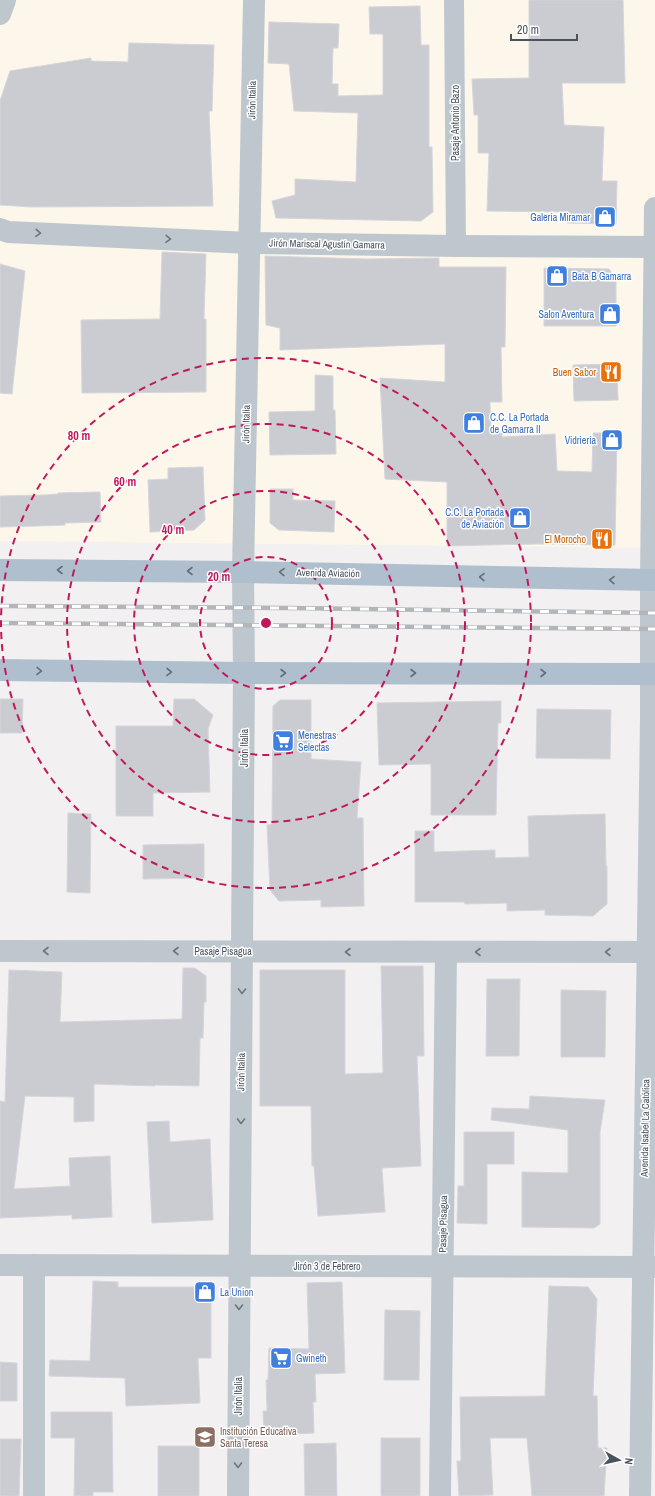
<svg xmlns="http://www.w3.org/2000/svg" width="655" height="1496" font-family="'Archivo Narrow',sans-serif">
  <rect width="100%" height="100%" fill="#f2f0f0"/>
  <path fill="#fcf7ea" d="M0,0H655V548L0,541Z"/>
  <g fill="#caccd2" stroke="#d4d6db">
    <path d="M529,0H623L625,83H562L564,125L604,127L602,181H617L616,224L567,223V212L487,211L489,153H478V115H474L472,79L529,78Z"/>
    <path d="M420,6L421,45H429V147H432L433,212L421,221L276,218L272,201L295,195V179L356,182L358,113L294,111L289,64L268,63L269,22L339,24L338,48H333L332,84H338V96L383,95V34H370L369,7Z"/>
    <path d="M129,43L214,45L212,111H209L213,206L31,207L0,205V101L10,71L91,58V61L128,62Z"/>
    <path d="M162,252L206,254L204,319H206V392L82,393L81,320L160,319Z"/>
    <path d="M265,256L366,259L439,258V267H506L505,347H501L502,402H490L491,433H502V437L555,434L557,471L592,472L593,433H617L615,545L536,544L447,546V482L385,479L380,378L445,382V344L280,350V328L266,325Z"/>
    <path d="M0,264L25,271L12,394L0,393Z"/>
    <path d="M544,268L609,269L616,279V326H544Z"/>
    <path d="M617,364L618,400L574,401L573,365Z"/>
    <path d="M315,375L333,376V410H335L336,454L270,455L269,412L315,411Z"/>
    <path d="M203,467L205,520L194,530L150,532L148,480L168,479V468Z"/>
    <path d="M270,489H293V500L335,501L334,532L279,530L270,523Z"/>
    <path d="M100,492L101,522L65,523V525L38,526L0,527V496L44,495L58,494V493Z"/>
    <path d="M0,699H23L22,733H0Z"/>
    <path d="M174,699H194L213,715L208,729L210,792L153,793V816H116V726H173Z"/>
    <path d="M280,700H311V759L361,762L357,818H363L364,906L321,907V900L279,901L270,890L267,825L272,824L273,706Z"/>
    <path d="M501,701V723H498L496,815H431V764L379,765L377,703Z"/>
    <path d="M537,709L611,710L610,759L536,758Z"/>
    <path d="M68,813L91,814L90,893L67,892Z"/>
    <path d="M605,814L606,866H607V904L593,916L545,915V910L507,911V903L465,904L464,902H415V831H434V852L495,850V858L529,857L528,816Z"/>
    <path d="M204,844V878L143,879V845Z"/>
    <path d="M381,966H423L424,1056H417L421,1166L382,1168L385,1212L318,1216L314,1166H312L311,1106H260V970H345V1074L383,1073Z"/>
    <path d="M183,968H195L206,976V1002H204L203,1038H200L199,1086L155,1085V1086L94,1084V1121L74,1122V1097L25,1096L14,1189L70,1186L69,1158L110,1156L112,1217L72,1219V1215L0,1218V1101L5,1102L9,970L62,972L60,1022L182,1019Z"/>
    <path d="M487,979H520L519,1056H486Z"/>
    <path d="M561,990L606,991L605,1057H561Z"/>
    <path d="M530,1096L605,1100L600,1132V1224L594,1228L522,1227V1172L568,1173V1130L491,1120L492,1108L529,1109Z"/>
    <path d="M169,1121L170,1142L210,1139L213,1220L152,1223L147,1122Z"/>
    <path d="M464,1132H514V1164H487V1224L457,1223L458,1186H464Z"/>
    <path d="M93,1281L118,1282V1287H211V1358H198L200,1403L126,1406L125,1378L49,1376L50,1360L90,1361Z"/>
    <path d="M342,1282L345,1373L315,1374L316,1402H313L314,1433L264,1435L263,1411H267L266,1380H268L269,1348L309,1349L307,1283Z"/>
    <path d="M549,1286L588,1287L597,1299L593,1396H597L598,1448H607L604,1496H532L527,1438H490L493,1495L459,1496L457,1461H461L460,1397L545,1396Z"/>
    <path d="M385,1310L420,1311L419,1380H384Z"/>
    <path d="M0,1362L17,1363V1401H0Z"/>
    <path d="M51,1412H112L113,1492H93V1496H74L75,1438H51Z"/>
    <rect x="381" y="1438" width="39" height="58"/>
    <path d="M0,1439H21L19,1496H0Z"/>
    <path d="M336,1443L337,1496H305L304,1444Z"/>
    <rect x="158" y="1446" width="41" height="50"/>
  </g>
  <g fill="none" stroke-linecap="round" stroke-linejoin="round">
    <path stroke="#bec7ce" stroke-width="20" d="M454,0L456,246"/>
    <g stroke="#bec7ce" stroke-width="22">
      <path d="M0,14L5,0"/>
      <path d="M0,229L8,232L250,243L456,246L655,247"/>
      <path d="M0,951L655,952"/>
      <path d="M0,1265L655,1267"/>
      <path d="M34,1265V1496"/>
      <path d="M238,1496L244,673L243,572L254,0"/>
      <path d="M440,1496L446,952"/>
      <path d="M640,1496L651,719V580L655,208"/>
    </g>
    <g stroke="#b0bfce" stroke-width="22">
      <path d="M0,570L243,572L655,580"/>
      <path d="M0,670L244,673L655,674"/>
    </g>
    <g stroke="#b2b5ba" stroke-width="4.5">
      <g id="rail">
        <path d="M0,606L287,608L655,613"/>
        <path d="M0,623L655,629"/>
      </g>
    </g>
    <use href="#rail" stroke="#fff" stroke-width="3" stroke-dasharray="9" stroke-linecap="butt"/>
  </g>
  <defs><path id="oneway-chevron" d="M-2-3.5L2.5 0L-2 3.5" fill="none" stroke-width="1.6" stroke-linecap="round" stroke-linejoin="round"/></defs>
  <g stroke="#6b767f">
    <use href="#oneway-chevron" transform="translate(38 233) rotate(3)"/>
    <use href="#oneway-chevron" transform="translate(168 239) rotate(3)"/>
    <use href="#oneway-chevron" transform="translate(46 951) rotate(-180)"/>
    <use href="#oneway-chevron" transform="translate(176 951) rotate(-180)"/>
    <use href="#oneway-chevron" transform="translate(348 952) rotate(-180)"/>
    <use href="#oneway-chevron" transform="translate(478 952) rotate(-180)"/>
    <use href="#oneway-chevron" transform="translate(608 952) rotate(-180)"/>
    <use href="#oneway-chevron" transform="translate(242 991) rotate(91)"/>
    <use href="#oneway-chevron" transform="translate(241 1121) rotate(91)"/>
    <use href="#oneway-chevron" transform="translate(239 1307) rotate(90)"/>
    <use href="#oneway-chevron" transform="translate(238 1465) rotate(90)"/>
  </g>
  <g stroke="#626e79">
    <use href="#oneway-chevron" transform="translate(60 570) rotate(-180)"/>
    <use href="#oneway-chevron" transform="translate(190 571) rotate(-180)"/>
    <use href="#oneway-chevron" transform="translate(282 572) rotate(-179)"/>
    <use href="#oneway-chevron" transform="translate(482 577) rotate(-179)"/>
    <use href="#oneway-chevron" transform="translate(612 580) rotate(-179)"/>
    <use href="#oneway-chevron" transform="translate(39 671) rotate(1)"/>
    <use href="#oneway-chevron" transform="translate(169 672) rotate(1)"/>
    <use href="#oneway-chevron" transform="translate(283 673)"/>
    <use href="#oneway-chevron" transform="translate(413 673)"/>
    <use href="#oneway-chevron" transform="translate(543 673)"/>
  </g>
  <g fill="none" stroke="#c2185b" stroke-width="2" stroke-dasharray="7 5">
    <circle cx="266" cy="623" r="66"/>
    <circle cx="266" cy="623" r="132"/>
    <circle cx="266" cy="623" r="199"/>
    <circle cx="266" cy="623" r="265"/>
  </g>
  <defs>
    <g id="shop-square" transform="scale(1.15)"><rect x="-9" y="-9" width="18" height="18" rx="4" fill="#3f7fe0" stroke="#fff"/><path d="M-5-2.5h2.3a2.7 3.5 0 0 1 5.4 0H5L5.5 6h-11ZM-1.5-2.5h3a1.5 2.3 0 0 0-3 0Z" fill="#fff"/></g>
    <g id="restaurant-square" transform="scale(1.15)"><rect x="-9" y="-9" width="18" height="18" rx="4" fill="#e8710a" stroke="#fff"/><path d="M-5-6h1v4h1v-4h1v4h1v-4h1v5L-1.5 .5V6h-2V.5L-5-1ZM5-6V6H3V1.5H1.5Q1.5-4 5-6Z" fill="#fff"/></g>
    <g id="supermarket-square" transform="scale(1.15)"><rect x="-9" y="-9" width="18" height="18" rx="4" fill="#3f7fe0" stroke="#fff"/><path d="M-6-5.5h2.5l.6 2H6L4.5 2H-2.5L-4.4-4H-6ZM-1.5 3.2a1.3 1.3 0 1 0 .1 0ZM3 3.2a1.3 1.3 0 1 0 .1 0Z" fill="#fff"/></g>
    <g id="school-square" transform="scale(1.15)"><rect x="-9" y="-9" width="18" height="18" rx="4" fill="#8d6e63" stroke="#fff"/><path d="M0-5L7-2L0 1L-7-2ZM-4 1L0 2.5L4 1V4Q0 6-4 4Z" fill="#fff"/></g>
  </defs>
  <g fill-rule="evenodd">
    <use href="#shop-square" x="605" y="217"/>
    <use href="#shop-square" x="557" y="276"/>
    <use href="#shop-square" x="610" y="314"/>
    <use href="#restaurant-square" x="611" y="372"/>
    <use href="#shop-square" x="474" y="423"/>
    <use href="#shop-square" x="612" y="440"/>
    <use href="#shop-square" x="520" y="518"/>
    <use href="#restaurant-square" x="602" y="539"/>
    <use href="#supermarket-square" x="283" y="741"/>
    <use href="#shop-square" x="205" y="1292"/>
    <use href="#supermarket-square" x="281" y="1358"/>
    <use href="#school-square" x="205" y="1437"/>
  </g>
  <g text-anchor="middle" dominant-baseline="central" stroke-width="3" stroke-linejoin="round" paint-order="stroke">
    <g font-size="10" fill="#48535d" stroke="#fff">
      <text transform="translate(252 100) rotate(-89)">Jirón Italia</text>
      <text transform="translate(455 123) rotate(-90)">Pasaje Antonio Bazo</text>
      <text transform="translate(327 244) rotate(1)">Jirón Mariscal Agustín Gamarra</text>
      <text transform="translate(246 424) rotate(-89)">Jirón Italia</text>
      <text transform="translate(328 573) rotate(1)">Avenida Aviación</text>
      <text transform="translate(244 748) rotate(-90)">Jirón Italia</text>
      <text x="223" y="951">Pasaje Pisagua</text>
      <text transform="translate(241 1072) rotate(-89)">Jirón Italia</text>
      <text transform="translate(645 1128) rotate(-89)">Avenida Isabel La Católica</text>
      <text transform="translate(443 1224) rotate(-89)">Pasaje Pisagua</text>
      <text x="327" y="1266">Jirón 3 de Febrero</text>
      <text transform="translate(238 1396) rotate(-90)">Jirón Italia</text>
    </g>
    <g font-size="10" fill="#366cbe" stroke="#fff" text-anchor="start">
      <text x="590" y="217" text-anchor="end">Galería Miramar</text>
      <text x="572" y="276">Bata B Gamarra</text>
      <text x="594" y="314" text-anchor="end">Salon Aventura</text>
      <text x="490" y="417">C.C. La Portada<tspan x="490" dy="12">de Gamarra II</tspan></text>
      <text x="596" y="440" text-anchor="end">Vidriería</text>
      <text x="504" y="512" text-anchor="end">C.C. La Portada<tspan x="504" dy="12">de Aviación</tspan></text>
      <text x="298" y="735">Menestras<tspan x="298" dy="12">Selectas</tspan></text>
      <text x="220" y="1292">La Union</text>
      <text x="296" y="1358">Gwineth</text>
    </g>
    <g font-size="10" fill="#c56008" stroke="#fff" text-anchor="end">
      <text x="596" y="372">Buen Sabor</text>
      <text x="586" y="539">El Morocho</text>
    </g>
    <g font-size="10" fill="#785e54" stroke="#fff" text-anchor="start">
      <text x="220" y="1431">Institución Educativa<tspan x="220" dy="12">Santa Teresa</tspan></text>
    </g>
  </g>
  <circle cx="266" cy="623" r="6" fill="#c2185b" stroke="#fff" stroke-width="2"/>
  <g font-size="12" text-anchor="middle" font-weight="bold" fill="#c2185b" stroke="#fff" stroke-width="3" stroke-linejoin="round" paint-order="stroke">
    <text x="79" y="440">80 m</text>
    <text x="125" y="486">60 m</text>
    <text x="173" y="534">40 m</text>
    <text x="219" y="581">20 m</text>
  </g>
  <g transform="translate(619 1460) rotate(98)" stroke="#ffffff" stroke-width="3" paint-order="stroke">
  <path d="M0-3L7 15L0 10L-7 15Z" fill="#48535d"/>
  <text y="-6" font-size="11" font-weight="bold" text-anchor="middle" fill="#48535d">N</text>
  </g>
  <path d="M511 34v6h66v-6" fill="none" stroke="#48535d" stroke-width="2"/>
  <text x="517" y="34" font-size="12" fill="#48535d" stroke="#ffffff" stroke-width="3" paint-order="stroke">20 m</text>
</svg>
